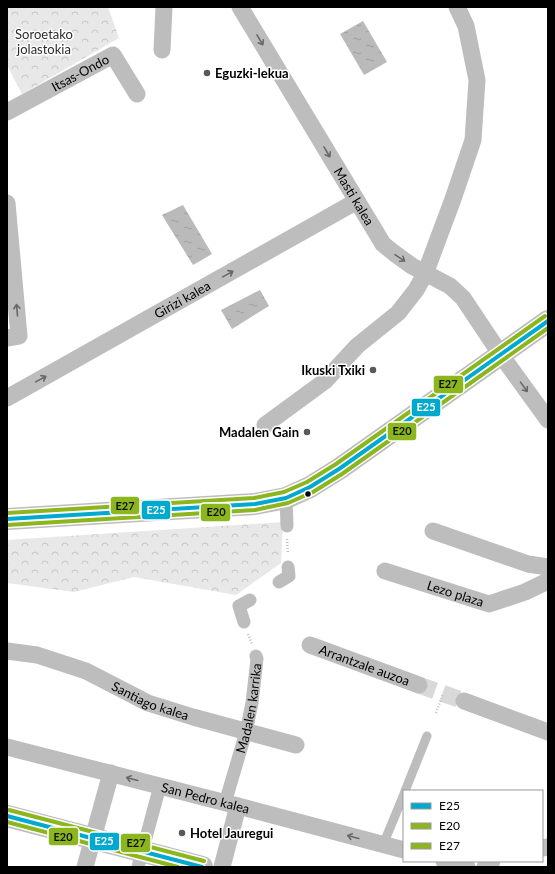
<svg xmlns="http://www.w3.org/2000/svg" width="555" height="874" font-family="Lato,sans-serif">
  <defs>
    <pattern id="forest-crowns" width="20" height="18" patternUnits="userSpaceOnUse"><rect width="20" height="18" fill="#e8e8e8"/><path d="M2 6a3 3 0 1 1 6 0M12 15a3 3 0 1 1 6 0" fill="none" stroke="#c5c5c5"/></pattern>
    <pattern id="water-ripples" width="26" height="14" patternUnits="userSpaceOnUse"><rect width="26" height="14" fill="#bababa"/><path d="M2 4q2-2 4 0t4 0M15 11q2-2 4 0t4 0" fill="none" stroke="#9e9e9e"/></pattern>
  </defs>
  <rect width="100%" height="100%" fill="#fff"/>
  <g fill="url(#forest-crowns)">
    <path d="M7,7H108L119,38L22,94L7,65Z"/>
    <path d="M283,522L281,563L236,595L134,577L74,592L7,583V540Z"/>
  </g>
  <g fill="url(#water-ripples)">
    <path d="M363,21L387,62L364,75L340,34Z"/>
    <path d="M183,205L212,254L193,265L162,215Z"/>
    <path d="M260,290L269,306L232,329L221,310Z"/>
  </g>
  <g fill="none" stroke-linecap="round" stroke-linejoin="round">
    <path stroke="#d9d9d9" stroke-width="17" stroke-dasharray="17 8" stroke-linecap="butt" d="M419,685L464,701"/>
    <g stroke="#c2c2c2" stroke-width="2.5" stroke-dasharray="1 2" stroke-linecap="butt">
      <path d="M287,539L288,554"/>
      <path d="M248,634L252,644"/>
      <path d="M436,713L443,694"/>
    </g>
    <g stroke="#bdbdbd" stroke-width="9">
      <path d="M405,791L427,736"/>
      <path d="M383,845L404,794"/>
    </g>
    <g stroke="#bdbdbd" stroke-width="13">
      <path d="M286,498L287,526"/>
      <path d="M279,582L289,576L288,567"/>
      <path d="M244,622L239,606L250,600"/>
      <path id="s1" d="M225,803L246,732L252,703L257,659L256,656"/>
      <path d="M138,867L160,786"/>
    </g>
    <g stroke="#bdbdbd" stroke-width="17">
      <path id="s2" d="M240,7L383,244L394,253L412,266L450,286L463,298L501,355L548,420"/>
      <path d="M162,50L164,7"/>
      <path id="s3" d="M7,112L113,55L137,94"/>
      <path d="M7,203L19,336L7,338"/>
      <path id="s4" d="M7,398L357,201"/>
      <path d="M265,425L325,381L357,346L398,313L416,290L425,274L453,199L473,140L477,80L466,26L457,7"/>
      <path d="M433,531L528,564L548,567"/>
      <path id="s5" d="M385,571L489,604L525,592L548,581"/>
      <path id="s6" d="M310,645L419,685"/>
      <path id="s7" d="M7,651L37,655L86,671L148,703L193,717L296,745"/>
      <path d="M464,701L548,732"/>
      <path id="s8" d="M7,747L238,806L404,850"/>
      <path d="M542,848L548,847"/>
      <path d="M444,861L467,867"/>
      <path d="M85,867L111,773"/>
      <path d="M222,867L238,806"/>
      <path d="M485,867L492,861"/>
    </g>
    <g stroke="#bdbdbd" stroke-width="22">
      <path d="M7,519L255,504L286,498L310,487L339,469L548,321"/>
      <path d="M7,816L202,867"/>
    </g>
    <g stroke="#fff" stroke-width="7">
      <g id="bus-1">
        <path d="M7,519L255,504L286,498L310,487L339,469L548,321"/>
        <path d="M7,816L202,867"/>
      </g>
    </g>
    <g stroke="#fff" stroke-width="7">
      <g id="bus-2">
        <path d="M7,525L255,510L288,503L313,492L342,474L548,328"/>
        <path d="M7,822L178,867"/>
      </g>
    </g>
    <g stroke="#fff" stroke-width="7">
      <g id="bus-3">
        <path d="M7,513L254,498L284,492L307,482L336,464L545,316"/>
        <path d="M9,810L204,861"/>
      </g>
    </g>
    <use href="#bus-1" stroke="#00a9ce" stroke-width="4"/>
    <use href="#bus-2" stroke="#8cb61d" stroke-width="4"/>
    <use href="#bus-3" stroke="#8cb61d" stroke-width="4"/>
  </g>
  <defs><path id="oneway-shaft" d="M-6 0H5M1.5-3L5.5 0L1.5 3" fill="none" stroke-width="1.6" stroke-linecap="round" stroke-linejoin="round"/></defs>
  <g stroke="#686868">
    <use href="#oneway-shaft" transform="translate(260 40) rotate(59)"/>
    <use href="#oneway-shaft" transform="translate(327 152) rotate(59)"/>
    <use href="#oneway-shaft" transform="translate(400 258) rotate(34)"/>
    <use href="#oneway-shaft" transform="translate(228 274) rotate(-29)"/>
    <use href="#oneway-shaft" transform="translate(17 310) rotate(-95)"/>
    <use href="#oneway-shaft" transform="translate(41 379) rotate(-29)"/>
    <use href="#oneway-shaft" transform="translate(524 387) rotate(54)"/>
    <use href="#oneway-shaft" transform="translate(132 779) rotate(-165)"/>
    <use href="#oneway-shaft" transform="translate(353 837) rotate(-165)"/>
  </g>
  <g fill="#595959" stroke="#fff" stroke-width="1.5">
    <circle cx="207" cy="73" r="4"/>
    <circle cx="373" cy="370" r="4"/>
    <circle cx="307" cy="432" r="4"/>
    <circle cx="182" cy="833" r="4"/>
  </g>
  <circle fill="#000" stroke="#fff" stroke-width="1.5" cx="308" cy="494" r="3.5"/>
  <g text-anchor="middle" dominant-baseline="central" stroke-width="3" stroke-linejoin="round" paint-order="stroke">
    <g font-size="13" fill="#2c2c2c" stroke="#fff">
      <text x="44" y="34">Soroetako<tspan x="44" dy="15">jolastokia</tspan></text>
    </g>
    <g font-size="13" fill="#000" stroke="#fff">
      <text stroke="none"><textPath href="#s3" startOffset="83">Itsas-Ondo</textPath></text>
      <text stroke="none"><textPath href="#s2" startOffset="221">Masti kalea</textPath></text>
      <text stroke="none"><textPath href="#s4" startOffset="201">Girizi kalea</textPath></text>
      <text stroke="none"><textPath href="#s5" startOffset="74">Lezo plaza</textPath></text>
      <text stroke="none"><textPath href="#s6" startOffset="58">Arrantzale auzoa</textPath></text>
      <text stroke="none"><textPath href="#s7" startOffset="153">Santiago kalea</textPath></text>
      <text stroke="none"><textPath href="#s1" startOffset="98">Madalen karrika</textPath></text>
      <text stroke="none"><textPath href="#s8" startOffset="205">San Pedro kalea</textPath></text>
    </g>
    <g font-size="13" font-weight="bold" fill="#000" stroke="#fff" text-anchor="start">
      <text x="215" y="73">Eguzki-lekua</text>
      <text x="365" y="370" text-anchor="end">Ikuski Txiki</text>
      <text x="299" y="432" text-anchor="end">Madalen Gain</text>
      <text x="190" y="833">Hotel Jauregui</text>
    </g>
  </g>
  <g stroke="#fff" stroke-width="1.5">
    <rect x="433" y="375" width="31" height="19" rx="4" fill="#8cb61d"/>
    <rect x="411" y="398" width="30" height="19" rx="4" fill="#00a9ce"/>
    <rect x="387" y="422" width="30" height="19" rx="4" fill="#8cb61d"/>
    <rect x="110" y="496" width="30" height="19" rx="4" fill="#8cb61d"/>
    <rect x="141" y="500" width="30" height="20" rx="4" fill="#00a9ce"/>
    <rect x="200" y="503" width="31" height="19" rx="4" fill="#8cb61d"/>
    <rect x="48" y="827" width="31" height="19" rx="4" fill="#8cb61d"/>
    <rect x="89" y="832" width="31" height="19" rx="4" fill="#00a9ce"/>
    <rect x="120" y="833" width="31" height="20" rx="4" fill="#8cb61d"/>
  </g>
  <g font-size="11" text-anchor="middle" font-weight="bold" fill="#fff">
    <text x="426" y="411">E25</text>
    <text x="156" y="514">E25</text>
    <text x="104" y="845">E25</text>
  </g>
  <g font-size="11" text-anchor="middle" font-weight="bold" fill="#111">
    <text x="448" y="388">E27</text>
    <text x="402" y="435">E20</text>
    <text x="125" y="510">E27</text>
    <text x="216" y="516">E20</text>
    <text x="63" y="841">E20</text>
    <text x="136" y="847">E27</text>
  </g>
  <rect width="555" height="874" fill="none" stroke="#000000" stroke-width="16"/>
  <rect x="403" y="790" width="140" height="72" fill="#ffffff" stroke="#999999"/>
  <rect x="411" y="803" width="20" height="6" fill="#00a9ce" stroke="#999999"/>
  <text x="439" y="810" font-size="12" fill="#000000">E25</text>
  <rect x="411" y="823" width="20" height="6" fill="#8cb61d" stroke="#999999"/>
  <text x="439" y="830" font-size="12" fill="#000000">E20</text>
  <rect x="411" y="843" width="20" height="6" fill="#8cb61d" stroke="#999999"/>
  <text x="439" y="850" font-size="12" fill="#000000">E27</text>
</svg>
